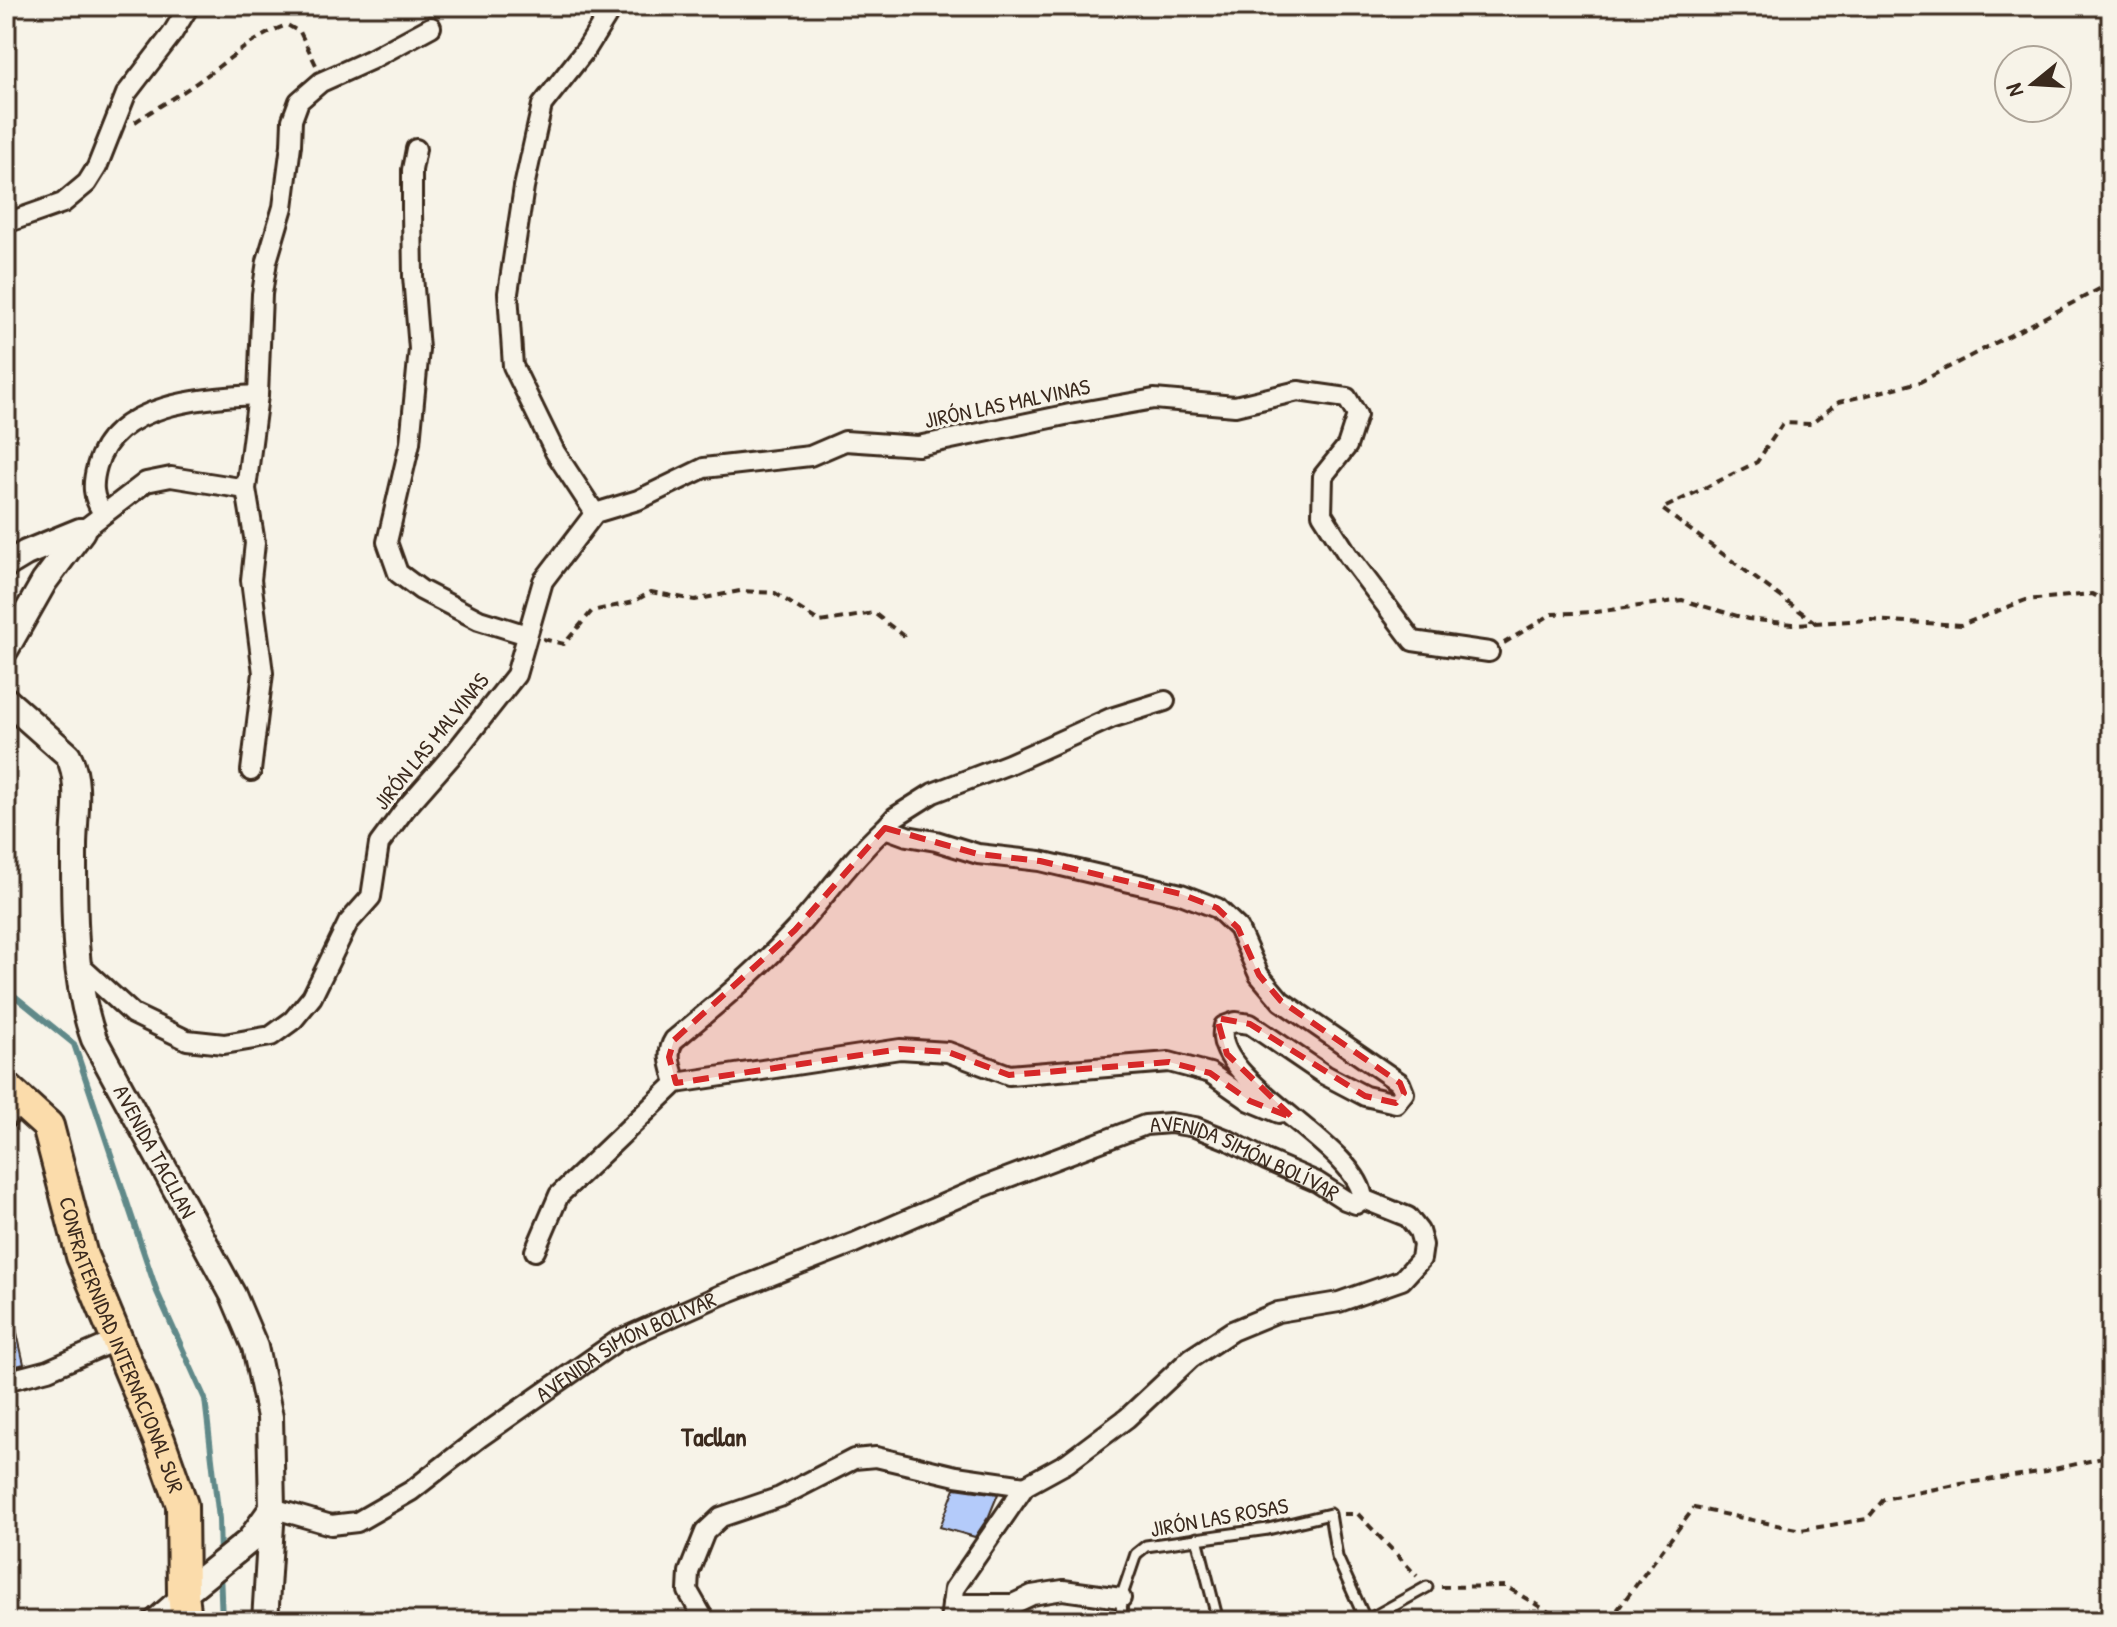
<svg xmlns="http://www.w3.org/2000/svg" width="2117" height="1627" font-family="'Patrick Hand',sans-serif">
  <rect width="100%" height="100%" fill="#f7f3e8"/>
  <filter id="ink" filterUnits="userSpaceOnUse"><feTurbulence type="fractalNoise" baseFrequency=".0125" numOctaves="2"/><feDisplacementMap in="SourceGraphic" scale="16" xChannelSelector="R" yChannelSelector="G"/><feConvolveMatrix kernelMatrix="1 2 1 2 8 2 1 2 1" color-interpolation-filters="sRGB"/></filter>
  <g filter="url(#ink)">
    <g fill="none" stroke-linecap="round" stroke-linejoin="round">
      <g stroke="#608989" stroke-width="6">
        <path d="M6,989L74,1044L157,1292L205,1399L219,1519L220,1556"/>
        <path d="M220,1571L222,1621"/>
      </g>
    </g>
    <g fill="#b4cbfa" stroke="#3b2a1e" stroke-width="2">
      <path d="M13,1315L24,1364L6,1369V1316Z"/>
      <path d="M955,1488L998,1494L989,1516L975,1537L940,1527Z"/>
    </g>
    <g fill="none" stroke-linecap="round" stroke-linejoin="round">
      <g stroke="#3b2a1e" stroke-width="15">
        <g id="service">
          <path d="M1197,1538L1218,1621"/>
          <path d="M1122,1621L1121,1598L1136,1554L1146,1546L1268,1529L1330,1514L1337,1557L1366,1621"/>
          <path d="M1366,1621L1427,1587"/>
        </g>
      </g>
      <g stroke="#3b2a1e" stroke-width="24">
        <g id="minor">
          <path d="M416,149L412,170V211L413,276L419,349L410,443L387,542L398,573L421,590L479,620L527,635"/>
          <path d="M6,223L63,203L87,183L97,167L126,94L172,34L189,6"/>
          <path d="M103,513C92,497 92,484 97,466C114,403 206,397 258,395"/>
          <path d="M595,513L555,452L513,366L508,293L524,187L542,105L587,48L613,6"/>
          <path d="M82,531L146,482L171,477L246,489"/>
          <path d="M251,771L263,673L251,580L255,543L246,489L258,395L262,294L267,261L283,207L291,145L292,120L299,101L321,82L370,60L431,27"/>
          <path d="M79,965L133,1014L187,1040L224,1044L271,1036L293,1020L312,997L348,923L371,897L379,844L405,809L456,751L516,675L543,581L595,513L638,500L704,468L810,456L845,441L918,446L1070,414L1154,399L1235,406L1298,391L1347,398L1357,415L1347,446L1323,476L1322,514L1348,555L1413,641L1489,652"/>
          <path d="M676,1083C672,1068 665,1054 674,1040C716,1005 757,971 794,931C825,897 851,859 885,828"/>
          <path d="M6,1119L21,1101"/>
          <path d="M535,1251L559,1195L676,1083L900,1049L948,1052L1009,1075L1169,1062L1210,1073L1250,1101L1279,1113"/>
          <path d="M6,1381L48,1370L117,1340"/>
          <path id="s1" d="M272,1508L331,1525L357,1522L411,1491L479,1438L617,1341L721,1295L854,1243L980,1188L1145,1125L1170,1123L1195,1127L1228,1140L1266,1160L1317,1182L1345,1200L1356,1204L1363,1199C1359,1145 1207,1079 1224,1026L1235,1022L1250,1024L1325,1075L1365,1096L1396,1103L1404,1093L1400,1083L1281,1001L1259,975L1238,928L1217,908L1181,894L1040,861L978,854L936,841L907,836L885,828L895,817L933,793L1009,764L1111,718L1165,701"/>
          <path d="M952,1604H1013L1032,1595L1063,1590L1121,1598"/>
          <path d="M152,1621L183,1594"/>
          <path d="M705,1621L688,1591L689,1572L705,1532L721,1517L780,1497L854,1459L876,1457L956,1476L1025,1486"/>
          <path d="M950,1621L954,1589L1025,1486L1067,1463L1127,1418L1191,1358L1232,1331L1278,1312L1339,1302L1402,1280L1421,1259L1423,1245L1419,1231L1408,1217L1363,1199"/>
        </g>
      </g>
      <g stroke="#3b2a1e" stroke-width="30">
        <g id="tertiary">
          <path d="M6,565L26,553L80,531"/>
          <path d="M6,649L44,582L82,531"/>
          <path id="s2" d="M6,700L68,755C82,781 74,819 74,847C74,908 73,982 94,1039L233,1295L255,1347L270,1417L272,1508L265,1621"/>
          <path d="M183,1594L249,1541L271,1510"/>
        </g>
      </g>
      <g stroke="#3b2a1e" stroke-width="36">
        <g id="primary">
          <path id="s3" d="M6,1088L48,1126L82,1256L159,1440L182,1505L183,1594L186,1621"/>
        </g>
      </g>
      <g stroke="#3b2a1e" stroke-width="4" stroke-dasharray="8 6" stroke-linecap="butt">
        <path d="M135,122C157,107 182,94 203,78C230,59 255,36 287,25L300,32L316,65"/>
        <path d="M1816,623L1662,509L1757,462L1783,423L1811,424L1839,402L1920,382L2111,283"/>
        <path d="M543,639L564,644L592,611L633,602L651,592L695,600L740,591L775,593L820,622L874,613L906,638"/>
        <path d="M1504,643L1552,614L1596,612L1682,600L1748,619L1793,624L1871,620L1961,625L2026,600L2092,594L2111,604"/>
        <path d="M1344,1514H1358L1417,1576"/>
        <path d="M1441,1587L1505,1586L1564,1621"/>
        <path d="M1609,1621L1694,1508L1801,1530L1867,1519L1884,1499L1961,1484L2046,1471L2111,1456"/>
      </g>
      <use href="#service" stroke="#f7f3e8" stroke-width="9"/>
      <use href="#minor" stroke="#f7f3e8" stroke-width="18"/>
      <use href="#tertiary" stroke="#f7f3e8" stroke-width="24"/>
      <use href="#primary" stroke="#fbdcab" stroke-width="30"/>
    </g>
  </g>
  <path fill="#d62828" fill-opacity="0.2" stroke="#d62828" stroke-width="6" stroke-dasharray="16 10" stroke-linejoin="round" d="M885,828L978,854L1040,861L1181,894L1217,908L1238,928L1259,975L1281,1001L1400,1083L1404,1093L1396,1103L1365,1096L1250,1024L1217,1018L1227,1054L1293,1118L1250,1101L1210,1073L1169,1062L1009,1075L948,1052L900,1049L676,1083L669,1057L674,1040L795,930Z"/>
  <g text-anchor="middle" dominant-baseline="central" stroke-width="6" stroke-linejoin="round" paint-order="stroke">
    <g font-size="22" fill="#3b2a1e" stroke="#f7f3e8">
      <text transform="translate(1007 403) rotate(-12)">JIRÓN LAS MALVINAS</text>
      <text transform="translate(431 741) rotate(-51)">JIRÓN LAS MALVINAS</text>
      <text stroke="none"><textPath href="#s2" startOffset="498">AVENIDA TACLLAN</textPath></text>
      <text stroke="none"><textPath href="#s1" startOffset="1082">AVENIDA SIMÓN BOLÍVAR</textPath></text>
      <text stroke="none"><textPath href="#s3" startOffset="288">CONFRATERNIDAD INTERNACIONAL SUR</textPath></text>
      <text stroke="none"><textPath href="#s1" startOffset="410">AVENIDA SIMÓN BOLÍVAR</textPath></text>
      <text transform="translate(1219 1517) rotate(-10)">JIRÓN LAS ROSAS</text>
    </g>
    <g font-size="26" font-weight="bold" fill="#3b2a1e" stroke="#f7f3e8">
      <text x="714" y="1436">Tacllan</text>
    </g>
  </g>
  <rect width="2117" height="1627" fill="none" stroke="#f7f3e8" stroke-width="32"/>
  <rect x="16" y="16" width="2085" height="1595" fill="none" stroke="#3b2a1e" stroke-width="3" filter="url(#ink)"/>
  <g transform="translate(2033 84) rotate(252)"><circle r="38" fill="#f7f3e8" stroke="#aca397" stroke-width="2"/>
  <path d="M0-6L14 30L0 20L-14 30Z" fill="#3b2a1e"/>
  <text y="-12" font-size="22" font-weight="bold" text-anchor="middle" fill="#3b2a1e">N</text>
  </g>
</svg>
